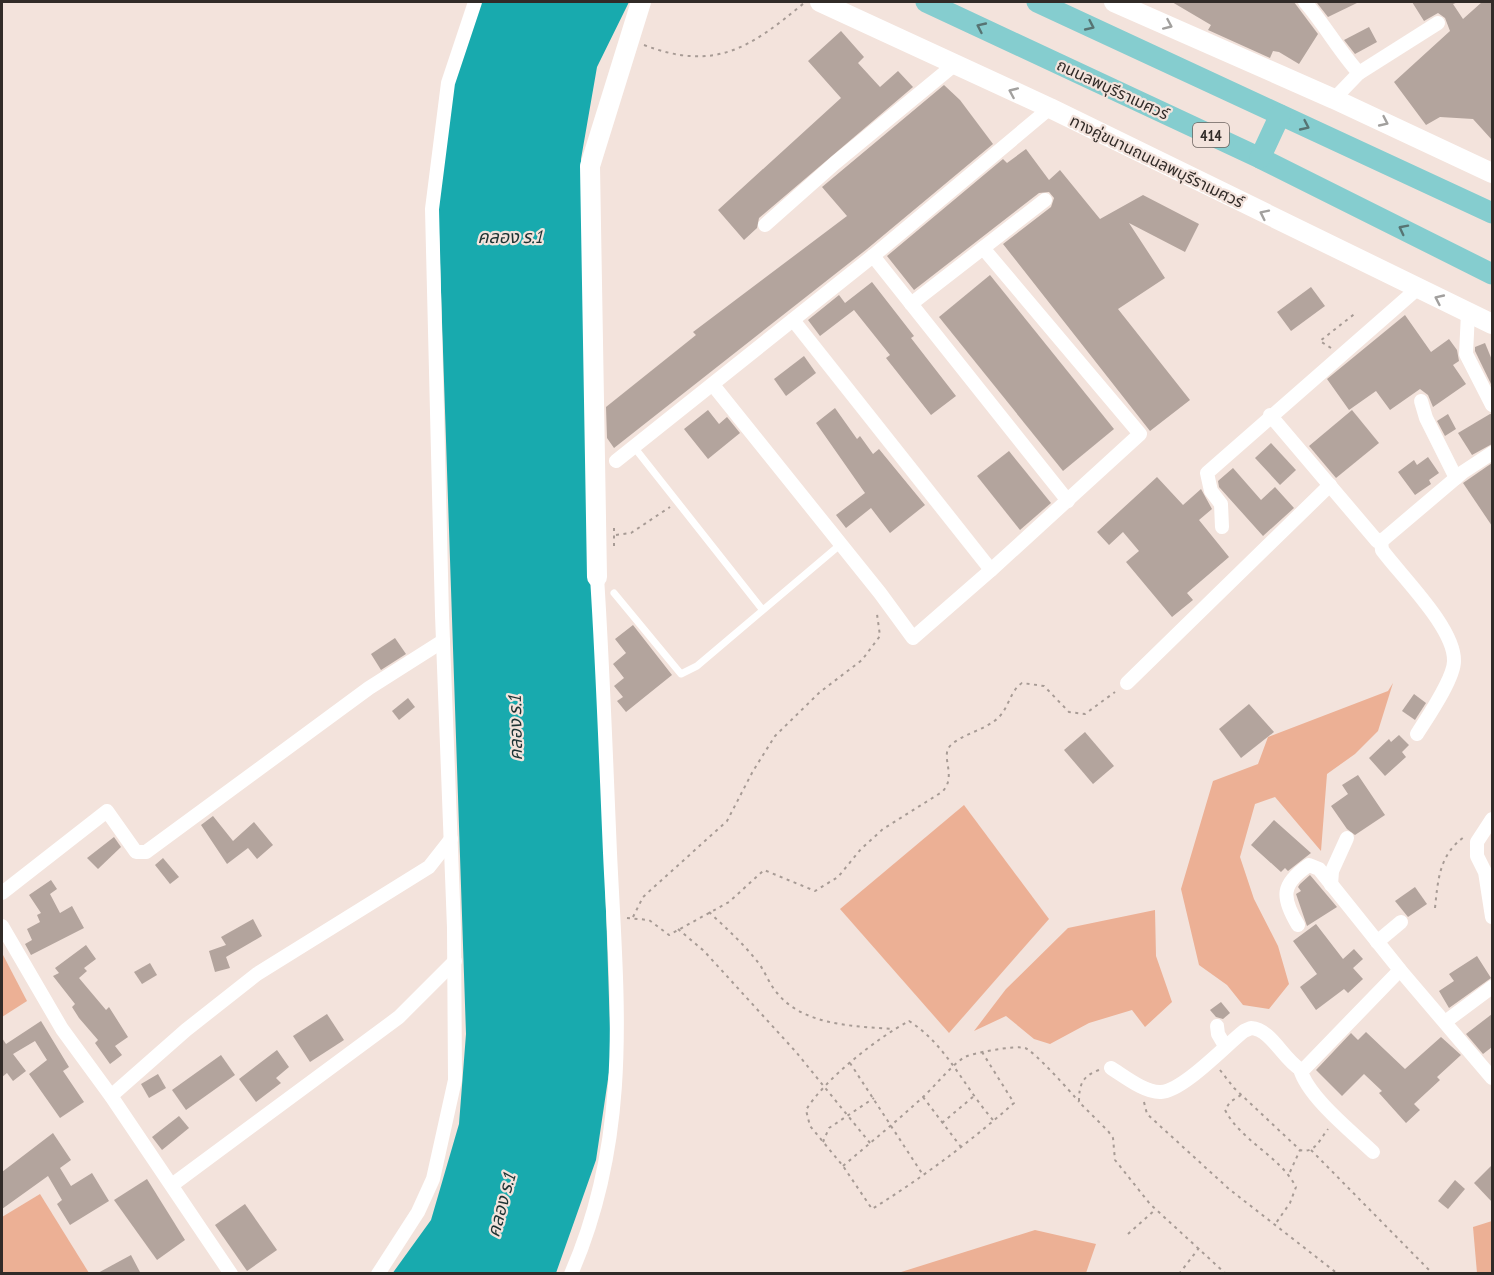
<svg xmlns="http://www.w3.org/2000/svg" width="1494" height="1275" font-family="'PT Sans Narrow','Noto Sans Thai',sans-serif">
  <rect width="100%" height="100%" fill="#f3e3dc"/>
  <g fill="#ecb095">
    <path d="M1393,683L1378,731L1355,754L1327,774L1321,851L1275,797L1255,804L1240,857L1254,899L1278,946L1289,984L1269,1009L1243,1005L1227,985L1199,965L1181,889L1213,781L1258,764L1268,737L1388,691Z"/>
    <path d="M964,805L1049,919L949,1033L840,909Z"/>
    <path d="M1155,910L1156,956L1172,1002L1145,1027L1132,1010L1089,1023L1050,1044L1034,1039L1006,1016L974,1031L1006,989L1068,928Z"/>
    <path d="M2,953L27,1001L2,1017Z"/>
    <path d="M40,1194L89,1273H2V1217Z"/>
    <path d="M1492,1221V1273H1477L1473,1227Z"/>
    <path d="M1035,1230L1096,1244L1086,1273H898Z"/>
  </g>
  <path fill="#18aaae" d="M480,2H629L597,67L581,159L611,1059L596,1160L556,1273L392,1274L431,1220L459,1124L466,1034L438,203L454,83Z"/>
  <g fill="#b3a49d">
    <path d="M1172,2H1294L1318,34L1299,64L1279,52L1273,51L1270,58L1208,30L1211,25Z"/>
    <path d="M1359,2L1328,17L1317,3L1319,2Z"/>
    <path d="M1412,2H1458L1453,4L1463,19L1482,2H1492V140L1473,119L1440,117L1426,125L1394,82L1450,31L1445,18L1438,13L1424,21Z"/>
    <path d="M1369,27L1377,42L1355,54L1344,40Z"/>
    <path d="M841,31L864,57L858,63L880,87L898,71L913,87L759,218L757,228L744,240L718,210L841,98L808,61Z"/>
    <path d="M944,85L960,100L993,144L867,249L614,448L607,438L606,407L696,335L693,332L847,216L822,187Z"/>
    <path d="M1026,149L1049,180L1060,170L1100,219L1143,195L1199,224L1185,252L1129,223L1165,278L1118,309L1190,400L1150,431L1003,244L1051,207L1054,198L1049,192L1039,193L914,290L887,256L1003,159L1007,163Z"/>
    <path d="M990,275L1114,429L1063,471L939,317Z"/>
    <path d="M872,282L914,336L911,338L956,396L931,415L886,358L890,355L854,310L820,336L808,320L839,295L845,303Z"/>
    <path d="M1311,287L1325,306L1291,331L1277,312Z"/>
    <path d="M1405,315L1431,352L1449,339L1457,350L1459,361L1453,365L1466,384L1433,407L1428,395L1420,389L1390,410L1376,391L1349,410L1327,379Z"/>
    <path d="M1485,343L1492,360V386L1475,351V347Z"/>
    <path d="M804,356L816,373L786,396L774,379Z"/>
    <path d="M835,408L857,439L860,436L873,454L879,449L925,505L890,533L871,508L846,528L836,515L865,493L816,423Z"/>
    <path d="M708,410L719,424L727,417L740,433L708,459L684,429Z"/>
    <path d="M1352,410L1379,443L1336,478L1309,446Z"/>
    <path d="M1448,414L1456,429L1445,436L1437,421Z"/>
    <path d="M1490,414H1492V444L1472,455L1458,433Z"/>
    <path d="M1271,443L1296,470L1280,485L1255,458Z"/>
    <path d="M1009,451L1051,503L1020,530L977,476Z"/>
    <path d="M1428,457L1439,473L1429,480L1431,484L1415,495L1398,472L1414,460L1417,465Z"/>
    <path d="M1492,463V526L1463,483Z"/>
    <path d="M1233,468L1261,500L1275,487L1294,508L1263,536L1219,487L1218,481Z"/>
    <path d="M1157,477L1183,505L1201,489L1212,509L1199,520L1229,557L1187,593L1193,600L1172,617L1126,562L1139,551L1123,532L1109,545L1097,532Z"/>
    <path d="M633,625L672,675L626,712L617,701L623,697L614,686L624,678L613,664L626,653L615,639Z"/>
    <path d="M395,638L406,654L381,670L371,654Z"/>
    <path d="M1414,694L1426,703L1415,720L1402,711Z"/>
    <path d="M408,698L415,707L399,720L392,711Z"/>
    <path d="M1249,704L1274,732L1241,758L1219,729Z"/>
    <path d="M1085,732L1114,766L1093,784L1064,750Z"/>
    <path d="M1399,735L1409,745L1402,752L1406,757L1385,776L1369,758L1389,739L1391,742Z"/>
    <path d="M1358,775L1385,815L1355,835L1347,829L1331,806L1348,794L1342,785Z"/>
    <path d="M213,816L233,841L254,822L273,845L257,859L248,848L227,864L201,825Z"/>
    <path d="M1274,820L1311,853L1288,871L1285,868L1281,872L1251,845Z"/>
    <path d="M114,837L121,847L98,869L87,858Z"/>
    <path d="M163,858L179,877L170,884L155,865Z"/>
    <path d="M1310,875L1337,907L1307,926L1296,894L1301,891L1298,887L1300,884Z"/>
    <path d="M51,880L57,889L50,894L60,913L72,906L84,928L31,955L25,944L32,940L27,929L40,922L37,915L41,913L29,895Z"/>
    <path d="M1415,887L1427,904L1408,917L1395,901Z"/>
    <path d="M253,919L262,936L226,957L230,968L215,972L209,951L226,945L221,937Z"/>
    <path d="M1316,924L1343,959L1354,949L1363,959L1353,968L1363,979L1348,993L1344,989L1316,1010L1300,987L1317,974L1293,941Z"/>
    <path d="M86,945L96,959L84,968L87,971L79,978L106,1010L109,1007L128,1037L115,1046L122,1055L110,1064L95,1043L98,1040L79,1018L72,1007L75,1004L53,976L59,973L55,968Z"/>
    <path d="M1477,956L1491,978L1449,1008L1439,991L1454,981L1449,974Z"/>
    <path d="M150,963L157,975L142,984L134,972Z"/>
    <path d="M1221,1002L1230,1013L1223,1019L1216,1017L1210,1010Z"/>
    <path d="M327,1014L344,1040L310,1062L293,1036Z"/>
    <path d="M1492,1014V1047L1483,1054L1466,1034Z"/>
    <path d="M41,1021L69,1067L63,1071L84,1102L60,1118L29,1074L47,1060L35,1041L13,1054L26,1071L13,1081L7,1073L2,1077V1038L6,1044Z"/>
    <path d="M1366,1032L1405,1069L1441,1037L1461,1055L1437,1077L1440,1080L1414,1104L1420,1110L1406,1123L1379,1093L1382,1091L1364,1074L1342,1096L1316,1070L1351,1033L1358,1040Z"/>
    <path d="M277,1050L289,1067L276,1078L281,1083L256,1102L239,1079Z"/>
    <path d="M221,1055L235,1075L186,1110L172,1090Z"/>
    <path d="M158,1074L166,1088L149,1098L141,1084Z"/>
    <path d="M179,1116L189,1128L162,1150L152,1137Z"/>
    <path d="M53,1133L71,1160L60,1168L71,1186L92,1173L109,1201L70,1225L57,1204L62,1200L48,1176L2,1209V1172Z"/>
    <path d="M1492,1165V1202L1474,1183Z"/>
    <path d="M147,1179L185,1240L157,1260L114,1200Z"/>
    <path d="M1455,1180L1465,1189L1448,1209L1438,1201Z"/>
    <path d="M245,1204L277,1250L247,1271L215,1225Z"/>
    <path d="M131,1255L141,1274H96Z"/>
  </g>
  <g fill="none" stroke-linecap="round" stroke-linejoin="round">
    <g stroke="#a79b95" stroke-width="2" stroke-dasharray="3 4.5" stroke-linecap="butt">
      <path d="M644,45C715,72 750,48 804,3"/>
      <path d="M1331,348L1320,341L1357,312"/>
      <path d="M614,528V546"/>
      <path d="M616,535L631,533L670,507"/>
      <path d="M1435,908C1438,880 1439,855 1464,837"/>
      <path d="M709,912C727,929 745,945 760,965C766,974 770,985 777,993C804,1026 854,1026 893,1029"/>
      <path d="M633,917L643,897L727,821L753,771L775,736L820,692L862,660L880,636L877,614"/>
      <path d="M627,918L649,920L669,935L729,902L764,870L815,891L838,877L861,849L883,829L942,792C958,776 939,756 951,745C964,733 986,730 999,717C1009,707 1010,691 1022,683L1044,686L1069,712L1085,714L1115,692"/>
      <path d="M678,929L704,951L796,1052L870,1143"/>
      <path d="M982,1052L1014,1103C970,1142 922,1178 872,1209L843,1166L810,1126L806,1110C825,1079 877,1038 909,1021C947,1045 965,1089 994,1121"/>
      <path d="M850,1063L923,1175"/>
      <path d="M1099,1070C1082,1076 1079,1085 1079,1102L1108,1131L1113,1138L1115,1160L1150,1204L1226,1274"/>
      <path d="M1220,1070L1234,1088L1300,1150C1315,1154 1320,1139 1328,1129"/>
      <path d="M1241,1095L1230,1102L1225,1110C1242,1142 1280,1156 1296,1187L1290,1203L1276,1223"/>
      <path d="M923,1097L961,1147"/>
      <path d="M1144,1102L1147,1114L1229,1189L1338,1274"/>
      <path d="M942,1123L974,1096"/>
      <path d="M823,1142L829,1128L874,1098"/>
      <path d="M1311,1150L1433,1274"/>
      <path d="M843,1166C870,1143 897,1121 923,1097C936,1085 948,1069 963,1058C970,1053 1016,1045 1025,1048C1033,1050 1072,1093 1079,1102"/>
      <path d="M1290,1172L1300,1150"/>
      <path d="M1128,1234L1155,1210"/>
      <path d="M1179,1274L1199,1248"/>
    </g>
    <g stroke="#fff" stroke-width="7">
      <path d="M634,447L762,609"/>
      <path d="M614,593L681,674L697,666L841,544"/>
    </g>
    <g stroke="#fff" stroke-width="14">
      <path d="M1305,2C1325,25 1339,51 1359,73"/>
      <path d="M1334,99L1359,73L1438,23"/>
      <path d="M765,225L835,163L954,65"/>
      <path d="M873,256L1068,501"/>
      <path d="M911,304L1045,200"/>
      <path d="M1468,313L1466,354L1492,405"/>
      <path d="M793,320L991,570"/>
      <path d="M713,385L880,593L913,638L991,570L1140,434L983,248"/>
      <path d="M1421,401L1426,418L1456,478"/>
      <path d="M1270,415L1377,541L1384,539L1463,472L1492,453"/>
      <path d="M616,461L873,256L1050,108"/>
      <path d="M1222,527L1221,504L1211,491L1207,473L1417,289"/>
      <path d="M1381,541L1382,550C1401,576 1455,628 1454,661C1454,679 1427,718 1417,734"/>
      <path d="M1127,683L1330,485"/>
      <path d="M1492,819L1477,842V856L1485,872L1492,917"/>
      <path d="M1331,885L1332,871L1347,838"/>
      <path d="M2,893L107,811L136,852H146L369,688L443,641"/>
      <path d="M1298,925C1281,897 1281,884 1309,865L1319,869L1400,970L1492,1078"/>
      <path d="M2,926L62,1029L111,1096L231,1274"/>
      <path d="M1377,942L1401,922"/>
      <path d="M1445,1022L1492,987"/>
      <path d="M1217,1026L1218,1034L1225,1046"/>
      <path d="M1111,1068C1124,1076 1145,1093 1161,1092C1183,1091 1226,1045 1244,1031L1251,1028C1271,1029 1283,1059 1300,1069L1305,1068L1400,970"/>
      <path d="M1300,1069C1308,1097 1351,1131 1373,1152"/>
      <path d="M111,1096L186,1030L257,974L429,867L451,839"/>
      <path d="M172,1185L399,1017L455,961"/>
      <path d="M378,1274L418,1212L433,1179L455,1080L454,928L442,615L432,209L448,83L475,2"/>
      <path d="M571,1274C632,1134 617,1001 610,853C606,761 603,669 597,577"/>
    </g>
    <g stroke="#fff" stroke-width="20">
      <path d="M820,2L1050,108L1492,324"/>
      <path d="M1114,2L1334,99L1492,173"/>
      <path d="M597,577L590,166L641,2"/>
    </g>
    <g stroke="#85cdcf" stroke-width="21">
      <path d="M926,2L1260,158L1492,274"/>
      <path d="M1037,2L1492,213"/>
      <path d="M1260,158L1280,115"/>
    </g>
  </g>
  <defs><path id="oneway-chevron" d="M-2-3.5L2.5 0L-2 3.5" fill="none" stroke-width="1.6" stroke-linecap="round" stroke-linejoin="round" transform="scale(1.5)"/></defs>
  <g stroke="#a2a09e">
    <use href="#oneway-chevron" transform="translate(1168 25) rotate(24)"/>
    <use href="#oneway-chevron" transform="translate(1013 92) rotate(-156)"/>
    <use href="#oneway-chevron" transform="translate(1384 122) rotate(25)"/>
    <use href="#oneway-chevron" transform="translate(1264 214) rotate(-154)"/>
    <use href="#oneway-chevron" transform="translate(1439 299) rotate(-155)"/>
  </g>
  <g stroke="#577473">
    <use href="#oneway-chevron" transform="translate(1090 26) rotate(25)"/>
    <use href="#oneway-chevron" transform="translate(981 27) rotate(-155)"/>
    <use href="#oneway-chevron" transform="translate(1305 126) rotate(25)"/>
    <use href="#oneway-chevron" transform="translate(1403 229) rotate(-153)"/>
  </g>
  <g text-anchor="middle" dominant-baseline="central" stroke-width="4.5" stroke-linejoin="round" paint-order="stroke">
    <rect fill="#f3e3dc" stroke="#6b625e" stroke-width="1.5" x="1193" y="123" width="36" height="24" rx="4.5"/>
    <g font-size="15" font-weight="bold" fill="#312b28">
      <text x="1211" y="135">414</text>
    </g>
    <g font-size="16" fill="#312b28" stroke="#f3e3dc">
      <text transform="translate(1113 89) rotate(25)">ถนนลพบุรีราเมศวร์</text>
      <text transform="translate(1157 161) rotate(26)">ทางคู่ขนานถนนลพบุรีราเมศวร์</text>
    </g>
    <g font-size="18" font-style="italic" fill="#1c3233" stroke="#f3e3dc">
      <text x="510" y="236">คลอง ร.1</text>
      <text transform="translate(515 728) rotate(-91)">คลอง ร.1</text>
      <text transform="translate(501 1205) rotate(-75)">คลอง ร.1</text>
    </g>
  </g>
  <rect width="1494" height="1275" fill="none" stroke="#312b28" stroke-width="6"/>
</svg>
